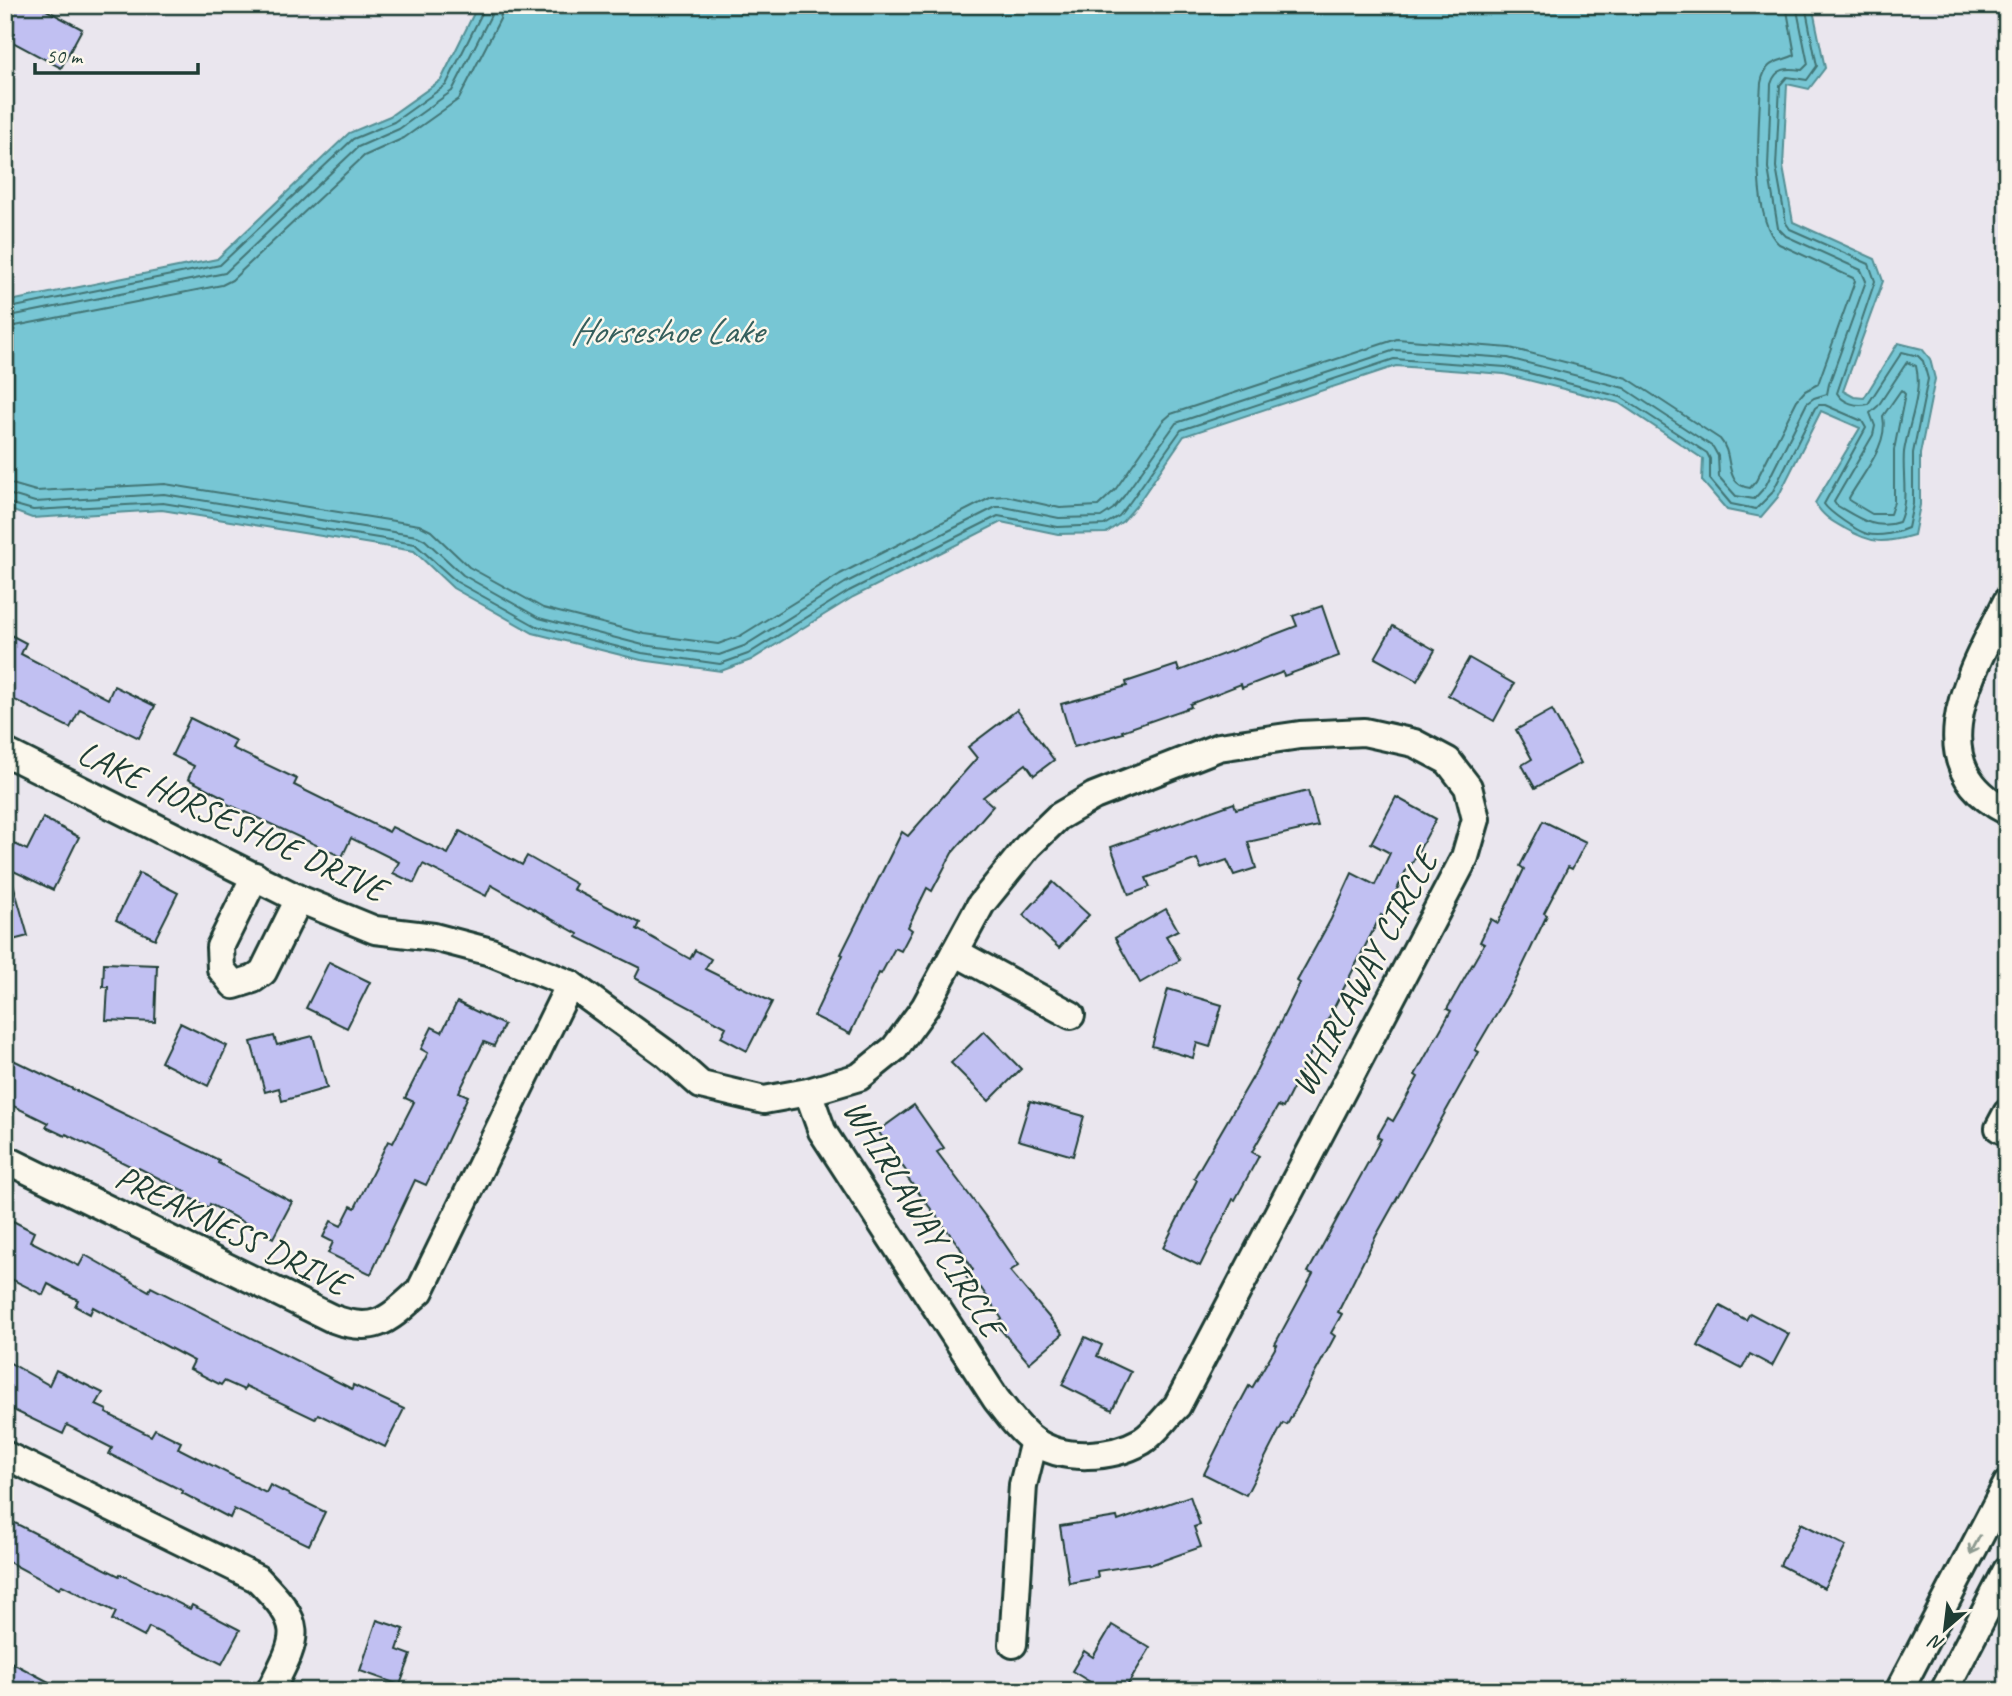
<svg xmlns="http://www.w3.org/2000/svg" width="2012" height="1696" font-family="Caveat,sans-serif">
  <rect width="100%" height="100%" fill="#eae6ee"/>
  <filter id="ink" filterUnits="userSpaceOnUse"><feTurbulence type="fractalNoise" baseFrequency=".0143" numOctaves="2"/><feDisplacementMap in="SourceGraphic" scale="14" xChannelSelector="R" yChannelSelector="G"/><feConvolveMatrix kernelMatrix="1 2 1 2 8 2 1 2 1" color-interpolation-filters="sRGB"/></filter>
  <g filter="url(#ink)">
    <path fill="#77c6d4" stroke="#548f94" stroke-width="2" d="M478,5H1812L1825,68L1809,89L1787,84L1783,167L1793,222L1875,259L1883,281L1843,391L1854,397L1864,398L1898,343L1922,349L1930,359L1935,379L1920,454V505L1914,535C1883,544 1872,544 1844,528C1831,521 1823,516 1815,503L1860,428L1821,411L1778,497L1761,517L1727,510L1702,481L1703,459L1619,403L1504,374L1396,366L1184,436L1136,506L1123,521L1106,533L1058,534L1001,522L853,597L751,660L721,671L641,660L533,633L453,588L414,551L162,510L32,518L5,508V302L217,259L349,133L390,116L441,80Z"/>
    <g fill="none" stroke-linecap="round" stroke-linejoin="round">
      <g stroke="#427474" stroke-width="2">
        <path d="M5,309L220,265L353,139L394,122L446,85L483,11L484,5"/>
        <path d="M5,317L225,273L358,147L399,129L452,91L491,15L492,5"/>
        <path d="M5,328L222,285L232,280L364,156L404,138L459,99L500,19L503,5"/>
        <path d="M1907,362L1916,366C1923,394 1908,424 1904,452C1902,476 1909,500 1899,522C1874,531 1857,517 1836,505L1834,502L1873,435L1875,426L1870,413L1878,406Z"/>
        <path d="M1901,390L1905,394L1894,450V502L1890,514H1872L1850,501L1849,498C1863,473 1889,445 1883,416Z"/>
        <path d="M5,482L36,491L165,484L419,525L431,531L469,567L543,608L645,634L718,644L740,636L840,574L992,497L1006,496L1060,508L1098,506L1115,490L1163,421L1171,414L1397,339L1510,348L1627,378L1720,439C1735,455 1722,484 1750,488L1756,481L1797,400L1805,391L1818,384L1855,281L1853,278L1779,244C1750,221 1759,119 1761,83C1766,59 1778,63 1795,55L1786,5"/>
        <path d="M5,493L35,502L164,494L417,536L425,540L463,575L539,618L643,645L719,655L744,646L845,583L996,507H1004L1059,518L1101,517L1113,509L1124,496L1176,423L1395,350L1508,358L1624,388L1713,447L1718,456L1719,477L1736,496L1754,499L1765,487L1807,403L1814,398L1827,394L1829,384L1866,281L1861,270L1786,236L1778,228L1768,168L1771,84C1776,67 1788,68 1802,70L1808,64L1796,5"/>
        <path d="M5,502L33,510L163,503L415,544L457,582L536,626L642,653L720,664L748,654L849,591L998,516L1058,527L1104,525L1119,516L1130,502L1181,430L1394,359L1506,367L1621,397L1707,453L1710,459V479L1731,504L1756,509L1772,493L1815,408L1819,405H1825L1862,421L1866,428L1824,504C1830,513 1857,531 1867,534C1880,537 1897,533 1908,528L1913,504V453L1928,379L1923,361L1918,356L1902,352L1868,404C1857,407 1843,403 1837,393L1875,281L1869,264L1790,229L1786,223L1776,167L1780,85L1787,77L1807,80L1817,66L1805,5"/>
      </g>
    </g>
    <g fill="#c1c0f2" stroke="#1f3d34" stroke-width="2">
      <path d="M5,5H37L82,29L61,68L5,38Z"/>
      <path d="M1322,606L1339,656L1284,676L1283,672L1242,688L1241,684L1190,704L1191,707L1122,731L1123,733L1074,747L1061,704L1127,686L1126,682L1177,665L1179,671L1297,626L1293,616Z"/>
      <path d="M1393,626L1435,650L1417,681L1375,658Z"/>
      <path d="M5,632L26,643L21,654L108,699L114,686L155,706L139,738L80,709L70,728L5,695Z"/>
      <path d="M1469,658L1514,684L1494,721L1448,695Z"/>
      <path d="M1017,710L1054,760L1034,775L1026,764L983,797L993,806L952,853L932,891L927,888L908,927L912,930L901,951L895,948L881,974L879,973L850,1034L814,1016L843,955L841,954L902,832L908,836L977,758L968,747Z"/>
      <path d="M1552,710L1581,763L1535,788L1522,765L1532,759L1516,730Z"/>
      <path d="M190,718L236,741L232,748L297,779L294,785L389,832L392,827L448,854L460,831L522,865L527,856L576,884L573,889L640,923L637,929L690,959L695,950L711,959L705,969L772,1002L747,1051L721,1037L726,1027L635,978L640,968L577,937L578,934L491,885L486,896L423,864L414,883L393,873L399,862L351,838L342,857L223,802L225,798L188,779L194,766L172,755Z"/>
      <path d="M1308,791L1318,826L1248,842L1256,868L1234,875L1227,860L1201,869L1197,859L1146,878L1150,887L1129,895L1111,847L1234,803L1236,809Z"/>
      <path d="M1396,797L1436,819L1411,865L1409,864L1384,917L1381,915L1283,1108L1278,1106L1252,1152L1259,1156L1235,1200L1233,1199L1200,1266L1163,1248L1197,1180L1194,1178L1254,1075L1300,983L1297,981L1331,919L1352,873L1375,885L1390,853L1371,843Z"/>
      <path d="M43,818L79,837L53,890L5,867L15,844L27,850Z"/>
      <path d="M1543,821L1586,842L1572,869L1568,867L1544,913L1547,915L1515,982L1475,1050L1479,1052L1376,1236L1338,1312L1342,1314L1331,1333L1335,1336L1287,1425L1283,1423L1246,1495L1204,1474L1236,1410L1249,1386L1252,1388L1277,1345L1275,1344L1313,1274L1308,1272L1381,1139L1377,1137L1388,1118L1393,1121L1418,1077L1415,1075L1451,1011L1447,1009L1484,944L1480,942L1491,919L1498,923L1524,869L1520,866Z"/>
      <path d="M10,873L28,936L5,942V874Z"/>
      <path d="M139,873L178,893L155,939L116,920Z"/>
      <path d="M1053,882L1089,915L1059,948L1023,915Z"/>
      <path d="M1166,909L1178,930L1166,936L1180,960L1140,983L1115,938Z"/>
      <path d="M329,962L370,982L347,1028L306,1008Z"/>
      <path d="M104,963L157,965L155,1022L106,1020L108,987H103Z"/>
      <path d="M1168,989L1222,1005L1210,1047L1197,1043L1193,1058L1152,1046Z"/>
      <path d="M457,1002L504,1025L494,1046L484,1042L459,1092L468,1096L436,1165L426,1185L415,1180L371,1274L328,1253L333,1242L323,1237L331,1221L341,1226L351,1206L355,1208L388,1141L393,1143L414,1102L405,1098L428,1053L421,1049L432,1027L442,1032Z"/>
      <path d="M180,1023L227,1046L208,1086L161,1062Z"/>
      <path d="M984,1031L1021,1069L989,1101L951,1063Z"/>
      <path d="M274,1036L277,1045L313,1036L327,1088L282,1101L279,1088L265,1092L251,1042Z"/>
      <path d="M5,1056L219,1160L218,1163L292,1202L273,1238L210,1204L209,1208L184,1195L186,1192L139,1168L138,1170L66,1134L65,1136L46,1127L48,1123L5,1102Z"/>
      <path d="M1030,1101L1084,1116L1073,1156L1018,1140Z"/>
      <path d="M914,1105L944,1148L937,1152L991,1224L1019,1265L1010,1271L1063,1334L1029,1363L996,1324L1002,1319L981,1288L976,1291L965,1275L973,1270L959,1246L906,1176L908,1174L878,1131Z"/>
      <path d="M13,1221L34,1232L30,1241L79,1266L85,1255L149,1291L151,1287L352,1389L353,1385L404,1409L385,1447L318,1414L315,1419L246,1386L244,1390L224,1381L221,1385L190,1369L194,1361L93,1307L90,1314L75,1306L78,1300L48,1284L43,1295L5,1276V1236Z"/>
      <path d="M1720,1306L1746,1320L1750,1313L1789,1334L1772,1366L1750,1354L1742,1369L1698,1346Z"/>
      <path d="M1085,1337L1102,1345L1097,1356L1131,1372L1112,1410L1062,1385Z"/>
      <path d="M5,1360L49,1385L56,1370L103,1393L96,1405L107,1410L106,1413L151,1436L155,1429L181,1442L178,1448L266,1493L270,1485L325,1512L309,1545L234,1509L230,1518L182,1493L183,1491L109,1454L112,1448L67,1425L63,1434L5,1406Z"/>
      <path d="M1190,1496L1200,1525L1194,1527L1201,1547L1150,1565L1149,1563L1097,1571L1098,1578L1069,1583L1060,1526L1117,1517L1118,1521Z"/>
      <path d="M5,1518L119,1576L120,1574L190,1609L192,1605L240,1630L222,1664L149,1627L144,1637L112,1620L116,1612L62,1585L59,1589L5,1560Z"/>
      <path d="M1801,1523L1846,1546L1824,1588L1780,1565Z"/>
      <path d="M377,1620L404,1629L397,1650L411,1655L400,1685L360,1671Z"/>
      <path d="M1112,1625L1150,1648L1124,1691H1105L1072,1671L1084,1651L1093,1657Z"/>
      <path d="M5,1659L66,1691H5Z"/>
    </g>
    <g fill="none" stroke-linecap="round" stroke-linejoin="round">
      <g stroke="#1f3d34" stroke-width="32">
        <g id="minor">
          <path d="M2007,601C1975,666 1913,764 2007,811"/>
          <path d="M5,752L299,899L375,930L434,937L491,952L570,984L665,1053L701,1085L764,1100L808,1092L859,1077L895,1048L925,1007L981,904L1028,846L1058,817L1094,796L1219,747L1300,735L1364,732L1414,743L1448,761L1468,787L1476,819L1465,857L1177,1406C1166,1416 1155,1433 1142,1441C1112,1458 1062,1462 1033,1440C1019,1430 1007,1413 996,1399L822,1131L808,1092"/>
          <path d="M255,876L220,947L221,969L234,985L253,979L263,972L299,899"/>
          <path d="M955,952L1071,1015"/>
          <path d="M2007,1113L1999,1128L2007,1132"/>
          <path d="M5,1159L331,1318C375,1335 388,1320 420,1291L570,984"/>
          <path d="M5,1455L258,1579C305,1627 299,1634 270,1691"/>
          <path d="M1013,1644L1023,1485L1034,1441"/>
          <path d="M1899,1691L2007,1484"/>
          <path d="M1944,1691L2007,1570"/>
        </g>
      </g>
      <use href="#minor" stroke="#fbf7ec" stroke-width="26"/>
    </g>
    <defs><path id="oneway-shaft" d="M-6 0H5M1.5-3L5.5 0L1.5 3" fill="none" stroke-width="1.6" stroke-linecap="round" stroke-linejoin="round" transform="scale(1.75)"/></defs>
    <use stroke="#8d9a90" href="#oneway-shaft" transform="translate(1975 1545) rotate(118)"/>
  </g>
  <g text-anchor="middle" dominant-baseline="central" stroke-width="5" stroke-linejoin="round" paint-order="stroke">
    <g font-size="35" fill="#1f3d34" stroke="#fbf7ec">
      <text transform="translate(232 821) rotate(25)">LAKE HORSESHOE DRIVE</text>
      <text transform="translate(1364 973) rotate(-62)">WHIRLAWAY CIRCLE</text>
      <text transform="translate(924 1218) rotate(58)">WHIRLAWAY CIRCLE</text>
      <text transform="translate(232 1230) rotate(26)">PREAKNESS DRIVE</text>
    </g>
    <g font-size="37" font-style="italic" fill="#355f5c" stroke="#fbf7ec">
      <text x="666" y="330">Horseshoe Lake</text>
    </g>
  </g>
  <rect width="2012" height="1696" fill="none" stroke="#fbf7ec" stroke-width="28"/>
  <rect x="14" y="14" width="1984" height="1668" fill="none" stroke="#1f3d34" stroke-width="2.5" filter="url(#ink)"/>
  <g transform="translate(1945 1629) rotate(208)" stroke="#fbf7ec" stroke-width="5" paint-order="stroke">
  <path d="M0-5L12 26L0 18L-12 26Z" fill="#1f3d34"/>
  <text y="-10" font-size="19" font-weight="bold" text-anchor="middle" fill="#1f3d34">N</text>
  </g>
  <path d="M35 63v10h163v-10" fill="none" stroke="#1f3d34" stroke-width="3.5"/>
  <text x="46" y="63" font-size="21" fill="#1f3d34" stroke="#fbf7ec" stroke-width="5" paint-order="stroke">50 m</text>
</svg>
